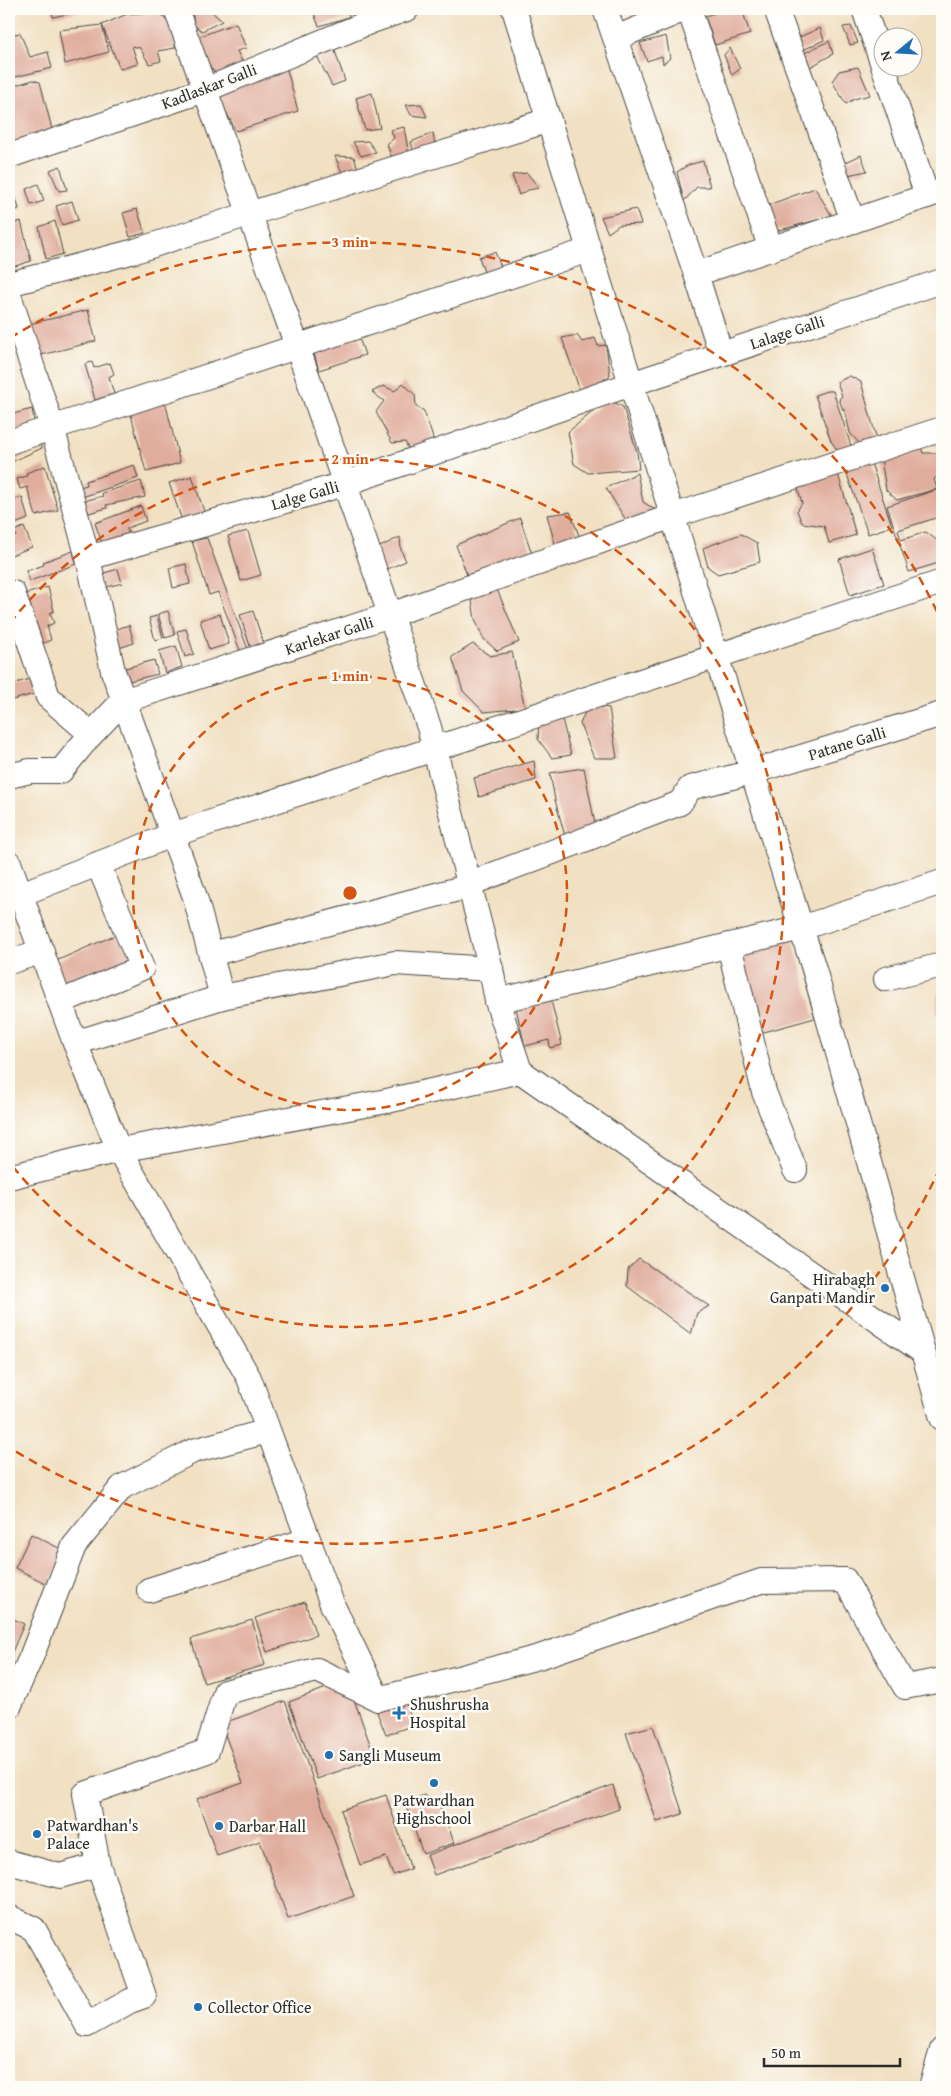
<svg xmlns="http://www.w3.org/2000/svg" width="951" height="2096" font-family="'Gentium Book Plus',serif">
  <rect width="100%" height="100%" fill="#fdfcf7"/>
  <filter id="ink" filterUnits="userSpaceOnUse"><feTurbulence type="fractalNoise" baseFrequency=".02" numOctaves="2"/><feDisplacementMap in="SourceGraphic" scale="10" xChannelSelector="R" yChannelSelector="G"/><feConvolveMatrix kernelMatrix="1 2 1 2 8 2 1 2 1" color-interpolation-filters="sRGB"/></filter>
  <filter id="wash" filterUnits="userSpaceOnUse"><feTurbulence type="fractalNoise" baseFrequency=".0096" numOctaves="4" result="noise"/><feDisplacementMap in="SourceGraphic" scale="20" xChannelSelector="R" yChannelSelector="G"/><feGaussianBlur stdDeviation="1.12" result="paint"/><feColorMatrix in="noise" values="0 0 0 0 0 0 0 0 0 0 0 0 0 0 0 0 0 1.4 0 .05"/><feComposite in="paint" operator="in"/></filter>
  <g filter="url(#wash)">
    <rect width="100%" height="100%" fill="#f1e0c2"/>
    <g id="blocks">
      <g fill="#e0ad9d">
        <path d="M52,9H86V10L53,17Z"/>
        <path d="M192,9H209L222,21L202,31L194,25Z"/>
        <path d="M312,9H347L349,17L319,26Z"/>
        <path d="M728,9H742L750,34L715,45L705,16Z"/>
        <path d="M159,12L175,31V48L158,51L161,61L149,64L140,48L132,46L138,64L120,69L102,25L127,14Z"/>
        <path d="M236,23L246,48L237,51L245,68L218,77L204,59L198,37Z"/>
        <path d="M102,25L109,52L65,64L59,30Z"/>
        <path d="M851,26L858,43L850,45L843,27Z"/>
        <path d="M820,28L824,40L801,51L795,39Z"/>
        <path d="M20,33L30,57L48,52L52,68L11,78L9,76V35Z"/>
        <path d="M666,36L670,58L663,64L662,56L647,61L640,43Z"/>
        <path d="M829,41L833,54L805,70L798,56Z"/>
        <path d="M332,42L345,81L332,86L314,50Z"/>
        <path d="M730,48L740,69L732,75L724,55Z"/>
        <path d="M286,66L298,111L236,131L216,92Z"/>
        <path d="M858,67L870,95L854,99L846,104L832,81L839,71Z"/>
        <path d="M33,80L40,82L53,133L9,143V87Z"/>
        <path d="M372,93L380,128L365,130L356,98Z"/>
        <path d="M421,104L427,117L411,115L406,105Z"/>
        <path d="M404,127L409,156L392,158L387,144L394,138L391,130Z"/>
        <path d="M433,133L436,152L415,156L411,142Z"/>
        <path d="M368,141L376,152L361,156L353,142Z"/>
        <path d="M861,155L867,171L843,176L840,165Z"/>
        <path d="M335,156L354,157L360,175L345,180Z"/>
        <path d="M703,161L710,187H697L684,201L677,172L688,165Z"/>
        <path d="M60,166L67,190L59,191L50,170Z"/>
        <path d="M527,173L539,188L528,190L519,195L512,175Z"/>
        <path d="M38,184L44,201L31,205L26,189Z"/>
        <path d="M815,188L832,216L776,231L768,205Z"/>
        <path d="M15,195L19,209L9,213V197Z"/>
        <path d="M72,201L78,220L62,225L56,206Z"/>
        <path d="M137,209L145,233L130,237L123,213Z"/>
        <path d="M636,209L641,224L619,225L608,233L601,217Z"/>
        <path d="M21,221L31,261L12,267L9,255V225Z"/>
        <path d="M55,221L63,254L46,259L39,227Z"/>
        <path d="M495,252L503,272L486,278L479,257Z"/>
        <path d="M88,310L96,341L34,357L25,325Z"/>
        <path d="M577,335L582,342L595,338L598,346L606,345L610,375L592,389L580,391L562,338Z"/>
        <path d="M359,338L365,355L319,370L312,347Z"/>
        <path d="M92,362L94,368L110,363L114,374L109,377L114,394L95,400L85,364Z"/>
        <path d="M850,376L861,382L877,440L860,444L850,433L845,410H843L839,399L842,396L837,382Z"/>
        <path d="M403,383L415,395L416,406L424,411L435,444L409,450L405,442L392,443L376,412L384,401L372,392L383,386L395,391Z"/>
        <path d="M827,391H833L852,449L839,453L831,441L815,395Z"/>
        <path d="M608,399L623,407L637,452L639,469L588,473L574,464L568,432Z"/>
        <path d="M165,401L180,463L146,472L130,411Z"/>
        <path d="M32,409L35,426L9,434V415Z"/>
        <path d="M37,439L42,448L9,463V450Z"/>
        <path d="M920,445L923,453H938L942,464V473L934,479L937,489L897,500L886,490L881,458Z"/>
        <path d="M870,460L892,526L868,534L844,466Z"/>
        <path d="M134,465L138,478L82,497L80,487L87,485L86,481Z"/>
        <path d="M45,466L58,510L36,516L27,487L20,489L17,479L27,476L26,473Z"/>
        <path d="M836,467L856,535L829,543L824,526L802,523L797,511L802,503L795,479Z"/>
        <path d="M637,473L643,502L660,513L629,525L606,488Z"/>
        <path d="M192,476L207,520L184,526L169,483Z"/>
        <path d="M141,481L145,497L106,505L107,508L89,513L84,501L103,496L102,493Z"/>
        <path d="M942,488V516L898,530L901,540L926,532L939,542L942,552V562L909,572L887,506Z"/>
        <path d="M22,497L28,519L15,524L11,513L9,514V502Z"/>
        <path d="M141,506L146,521L127,528L131,542L104,549L95,523Z"/>
        <path d="M570,512L580,538L555,544L547,515Z"/>
        <path d="M520,518L533,557L523,556L467,575L456,545Z"/>
        <path d="M24,527L32,547L9,556V539L16,536L14,531Z"/>
        <path d="M248,531L261,575L241,581L228,536Z"/>
        <path d="M741,534L757,543L760,562L718,574L708,567L703,548Z"/>
        <path d="M400,537L401,550L406,561L383,571L378,548Z"/>
        <path d="M207,538L248,650L241,653L218,592L209,595L192,541Z"/>
        <path d="M872,548L884,584L850,595L839,559Z"/>
        <path d="M73,551L76,564L30,581L26,571L44,565L43,562Z"/>
        <path d="M186,564L190,584L173,588L169,568Z"/>
        <path d="M118,569L122,583L100,589L97,575Z"/>
        <path d="M48,587L54,611L50,613L54,623L47,626L51,640L38,645L22,595Z"/>
        <path d="M496,587L519,642L497,651L483,638L475,619L471,595Z"/>
        <path d="M168,611L175,635L165,638L158,614Z"/>
        <path d="M253,611L264,645L251,649L240,615Z"/>
        <path d="M220,614L229,644L209,650L200,620Z"/>
        <path d="M157,616L163,638L155,640L149,618Z"/>
        <path d="M129,625L134,643L113,650L107,632Z"/>
        <path d="M186,629L194,654L185,657L177,631Z"/>
        <path d="M473,644L490,656L512,652L525,708L484,712L463,691L452,657Z"/>
        <path d="M176,646L182,667L165,673L159,651Z"/>
        <path d="M154,660L158,674L125,682L122,669Z"/>
        <path d="M33,678L38,693L9,701V685Z"/>
        <path d="M588,705L609,708L617,758H594L580,724Z"/>
        <path d="M562,719L571,755L552,758L538,739L539,720Z"/>
        <path d="M534,761L536,780L479,797L474,778Z"/>
        <path d="M584,768L596,829L565,836L555,800L550,773Z"/>
        <path d="M115,935L137,957L65,987L56,961Z"/>
        <path d="M792,937L815,1018L757,1034L734,953Z"/>
        <path d="M942,988V1021L937,1014V997Z"/>
        <path d="M549,992L562,1045L550,1048L549,1040L525,1046L514,1000Z"/>
        <path d="M639,1259L709,1306L697,1313L691,1334L627,1286L628,1269Z"/>
        <path d="M31,1534L65,1551L49,1585L15,1568Z"/>
        <path d="M305,1602L316,1635L267,1652L255,1618Z"/>
        <path d="M9,1617L24,1624L9,1659Z"/>
        <path d="M252,1620L265,1665L204,1683L191,1639Z"/>
        <path d="M337,1684L351,1691L375,1758L317,1779L289,1702Z"/>
        <path d="M285,1701L354,1896L288,1919L260,1841L217,1856L197,1799L243,1783L221,1724Z"/>
        <path d="M396,1701L406,1704L414,1725L386,1735L373,1702Z"/>
        <path d="M653,1726L683,1814L657,1822L626,1733Z"/>
        <path d="M613,1785L619,1809L434,1875L427,1855Z"/>
        <path d="M386,1795L411,1869L393,1875L386,1857L360,1865L341,1810Z"/>
        <path d="M424,1795L443,1810L454,1843L423,1854L405,1803Z"/>
      </g>
    </g>
  </g>
  <g filter="url(#ink)">
    <use href="#blocks" fill-opacity="0" stroke="#494642" stroke-width="1"/>
    <g fill="none" stroke-linecap="round" stroke-linejoin="round">
      <g stroke="#494642" stroke-width="26">
        <g id="minor">
          <path d="M176,9L297,346L429,727L491,969L497,1001L520,1071"/>
          <path d="M514,9L814,969L942,1418"/>
          <path d="M605,9L696,274L721,354"/>
          <path d="M689,9L771,249"/>
          <path d="M776,9L853,221"/>
          <path d="M864,9L927,196"/>
          <path d="M616,38L685,9"/>
          <path d="M9,156L205,90L372,21L407,9"/>
          <path d="M696,274L942,191"/>
          <path d="M9,284L135,251L249,214L549,120"/>
          <path d="M9,295L52,427L88,558L113,671L195,897L222,997"/>
          <path d="M9,442L589,250"/>
          <path d="M88,558L344,484L631,384L942,281"/>
          <path d="M13,593L48,697L91,734"/>
          <path d="M9,776L30,771H61L87,739L123,701L390,615L673,516L942,429"/>
          <path d="M9,863L75,1043L119,1150L249,1378L332,1604L378,1699L539,1657L761,1581L845,1580L905,1687L942,1680"/>
          <path d="M469,884L680,803L690,788L752,772L942,714"/>
          <path d="M21,894L172,835L942,582"/>
          <path d="M729,945L764,1092L795,1170"/>
          <path d="M211,954L470,886"/>
          <path d="M9,962L42,951"/>
          <path d="M886,979L942,965"/>
          <path d="M497,1001L801,928L942,882"/>
          <path d="M60,1002L142,968L98,864"/>
          <path d="M75,1043L222,997L395,963L491,969"/>
          <path d="M9,1177L119,1150L387,1101L520,1071L923,1352"/>
          <path d="M149,1590L308,1540"/>
          <path d="M9,1707L32,1655L74,1546L122,1487L193,1451L268,1431"/>
          <path d="M9,1862L60,1876L98,1865L85,1794L207,1751L225,1692L317,1670L378,1699"/>
          <path d="M9,1917L34,1929L87,2025L130,2001L144,1996L98,1865"/>
          <path d="M931,2087L942,2050"/>
        </g>
      </g>
      <use href="#minor" stroke="#fff" stroke-width="24"/>
    </g>
  </g>
  <g fill="none" stroke="#d5540f" stroke-width="2.5" stroke-dasharray="9 6">
    <circle cx="350" cy="893" r="217"/>
    <path d="M10 623A434 434 0 1 1 10 1163"/>
    <path d="M940 1168A651 651 0 0 1 10 1448M10 338A651 651 0 0 1 940 618"/>
  </g>
  <g fill="#1f6fb2" stroke="#fdfcf7" stroke-width="2">
    <circle cx="885" cy="1288" r="5"/>
    <path d="M396.5 1705.5h5v5h5v5h-5v5h-5v-5h-5v-5h5z"/>
    <circle cx="329" cy="1755" r="5"/>
    <circle cx="434" cy="1783" r="5"/>
    <circle cx="219" cy="1826" r="5"/>
    <circle cx="37" cy="1834" r="5"/>
    <circle cx="198" cy="2007" r="5"/>
  </g>
  <g text-anchor="middle" dominant-baseline="central" stroke-width="5" stroke-linejoin="round" paint-order="stroke">
    <g font-size="16" fill="#2b2b2b" stroke="#fdfcf7">
      <text transform="translate(209 86) rotate(-21)">Kadlaskar Galli</text>
      <text transform="translate(787 332) rotate(-18)">Lalage Galli</text>
      <text transform="translate(305 495) rotate(-16)">Lalge Galli</text>
      <text transform="translate(329 635) rotate(-18)">Karlekar Galli</text>
      <text transform="translate(847 743) rotate(-17)">Patane Galli</text>
    </g>
    <g font-size="16" fill="#2b2b2b" stroke="#fdfcf7" text-anchor="start">
      <text x="875" y="1279" text-anchor="end">Hirabagh<tspan x="875" dy="18">Ganpati Mandir</tspan></text>
      <text x="410" y="1704">Shushrusha<tspan x="410" dy="18">Hospital</tspan></text>
      <text x="339" y="1755">Sangli Museum</text>
      <text x="434" y="1800" text-anchor="middle">Patwardhan<tspan x="434" dy="18">Highschool</tspan></text>
      <text x="47" y="1825">Patwardhan's<tspan x="47" dy="18">Palace</tspan></text>
      <text x="229" y="1826">Darbar Hall</text>
      <text x="208" y="2007">Collector Office</text>
    </g>
  </g>
  <circle cx="350" cy="893" r="8" fill="#d5540f" stroke="#fdfcf7" stroke-width="2.5"/>
  <g font-size="15" text-anchor="middle" font-weight="bold" fill="#d5540f" stroke="#fdfcf7" stroke-width="5" stroke-linejoin="round" paint-order="stroke">
    <text x="350" y="247">3 min</text>
    <text x="350" y="464">2 min</text>
    <text x="350" y="681">1 min</text>
  </g>
  <rect width="951" height="2096" fill="none" stroke="#fdfcf7" stroke-width="30"/>
  <g transform="translate(898 52) rotate(252)"><circle r="24" fill="#fdfcf7" stroke="#a9a8a5"/>
  <path d="M0-4L9 19L0 12L-9 19Z" fill="#1f6fb2"/>
  <text y="-8" font-size="14" font-weight="bold" text-anchor="middle" fill="#2b2b2b">N</text>
  </g>
  <path d="M764 2058v8h136v-8" fill="none" stroke="#2b2b2b" stroke-width="2.5"/>
  <text x="771" y="2058" font-size="15" fill="#2b2b2b" stroke="#fdfcf7" stroke-width="4" paint-order="stroke">50 m</text>
</svg>
